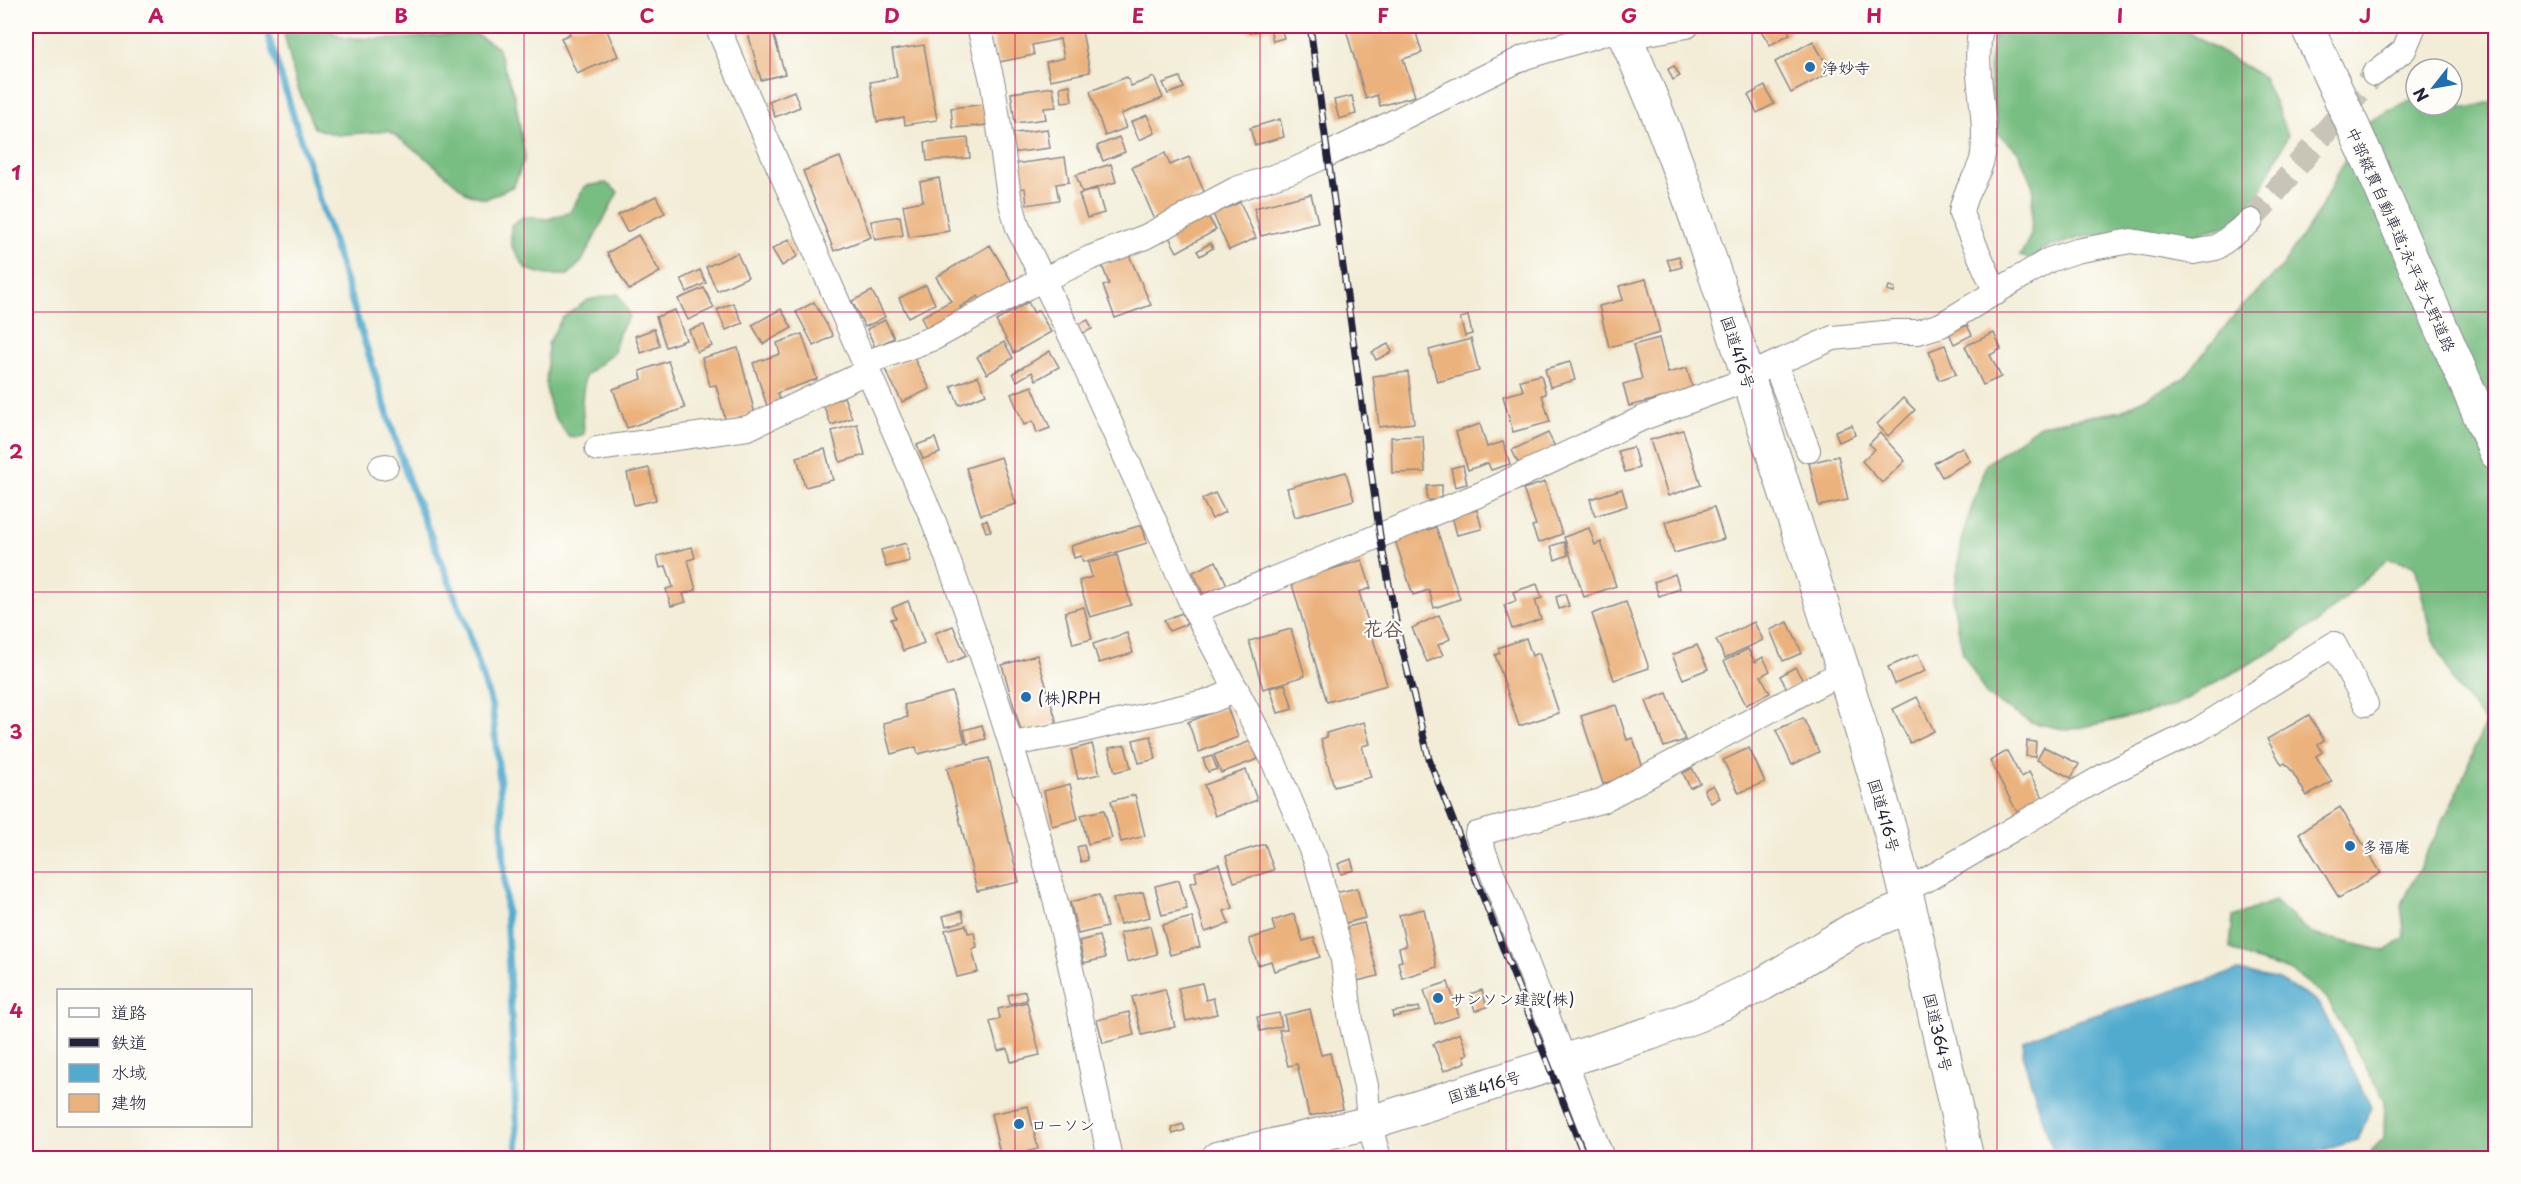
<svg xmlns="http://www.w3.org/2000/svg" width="2521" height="1184" font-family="'Playpen Sans','Klee One',sans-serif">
  <rect width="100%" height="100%" fill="#fdfcf7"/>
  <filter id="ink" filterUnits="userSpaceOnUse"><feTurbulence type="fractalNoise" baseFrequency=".0167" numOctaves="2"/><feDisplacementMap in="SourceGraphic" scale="12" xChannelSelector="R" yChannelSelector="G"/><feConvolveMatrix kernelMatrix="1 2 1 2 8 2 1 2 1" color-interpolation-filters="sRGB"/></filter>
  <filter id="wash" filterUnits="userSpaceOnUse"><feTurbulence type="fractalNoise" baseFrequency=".008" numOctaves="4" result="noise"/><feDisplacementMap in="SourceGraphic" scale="24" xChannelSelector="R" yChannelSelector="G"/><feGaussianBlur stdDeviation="1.35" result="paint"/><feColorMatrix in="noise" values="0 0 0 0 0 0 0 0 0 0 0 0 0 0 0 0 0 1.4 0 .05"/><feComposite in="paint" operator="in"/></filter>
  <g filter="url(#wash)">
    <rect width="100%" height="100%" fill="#f3edd7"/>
    <g fill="#78be82" stroke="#4d705e" stroke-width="1.5">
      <path d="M282,26H321L345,38L395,39L474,33L497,47L515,98L525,157L514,186L486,199L467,193L427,159L389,131L337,135L314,128L297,86Z"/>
      <path d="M1996,26H2183L2192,35L2263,77L2288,135L2255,203L2226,226L2188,236L2132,230L2079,238L2044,249L2029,259L2020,256L2031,235L2033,187L2018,151L1997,133L1989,68Z"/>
      <path d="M2408,101H2416V105L2472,107L2495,101V1158H2364L2384,1138L2385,1101L2326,997L2293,972L2249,958L2230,948L2233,917L2274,901L2312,934L2385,951L2405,937L2401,906L2458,790L2485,723L2452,680L2430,630L2415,565L2388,559L2318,622L2276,649L2175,705L2117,720L2068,730L2030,722L1987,696L1963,653L1953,602L1963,534L1986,464L2040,425L2121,411L2184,378L2236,313L2281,268L2319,211L2362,125Z"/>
      <path d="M606,183L618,192L582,261L568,275H547L526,269L511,245V225L523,217L548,219L570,212L585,186Z"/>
      <path d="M618,294L630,315L619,333L614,352L585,376L582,400L584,434L576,437L568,436L552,413L546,388L548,344L562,318L588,300Z"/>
    </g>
    <path fill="#51abcf" stroke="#3a6685" stroke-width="1.5" d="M2237,971L2279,980L2319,1003L2371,1107L2358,1140L2296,1158H2055L2023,1057L2024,1041L2057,1027Z"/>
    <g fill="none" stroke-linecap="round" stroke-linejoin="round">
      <path stroke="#51abcf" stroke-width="7" d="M265,26L408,479L465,621L492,707L500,782L518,1158"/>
    </g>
    <g id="blocks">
      <g fill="#ebb27d">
        <path d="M567,26H605L618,56L577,74L561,38L570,34Z"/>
        <path d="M746,26H771L785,74L761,80Z"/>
        <path d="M991,26H1081L1090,72L1050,80L1046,62L1064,58L1060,39L1032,45L1034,55L999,62Z"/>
        <path d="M1247,26H1281L1284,38L1273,41L1270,28L1249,33Z"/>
        <path d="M1345,26H1388L1390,33L1414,26L1422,53L1403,59L1415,96L1380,106L1377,95L1366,99Z"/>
        <path d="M1758,26H1786L1790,34L1770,45Z"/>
        <path d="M1813,41L1831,72L1791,93L1775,62Z"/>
        <path d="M924,45L937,120L905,125L904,117L877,122L870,82L897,77L892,50Z"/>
        <path d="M1674,66L1680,76L1673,80L1668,69Z"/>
        <path d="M1127,77L1131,86L1154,77L1163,98L1121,114L1126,128L1105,136L1090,91Z"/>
        <path d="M1180,77L1184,88L1168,94L1163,83Z"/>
        <path d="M1070,85L1072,101L1062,102L1060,87Z"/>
        <path d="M1765,86L1774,104L1757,113L1748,95Z"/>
        <path d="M1053,87L1056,107L1044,108L1046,119L1015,123L1011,93Z"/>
        <path d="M794,91L800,107L775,117L769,101Z"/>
        <path d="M1352,96L1356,114L1339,119L1334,100Z"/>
        <path d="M987,104L989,125L953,128L951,108Z"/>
        <path d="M1147,115L1155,133L1139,140L1131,122Z"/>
        <path d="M1280,119L1284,137L1255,145L1250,128Z"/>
        <path d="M1047,129L1050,148L1011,153L1008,134Z"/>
        <path d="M1119,137L1125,152L1103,161L1097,146Z"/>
        <path d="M968,138L970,158L927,161L925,142Z"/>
        <path d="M1165,153L1170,165L1189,157L1205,194L1155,220L1132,167Z"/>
        <path d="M840,157L871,237L834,251L803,171Z"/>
        <path d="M1065,157L1069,182L1056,184L1059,200L1027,205L1025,188L1018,189L1015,164Z"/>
        <path d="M1111,164L1116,182L1082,192L1076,175Z"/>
        <path d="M939,178L949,231L909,237L903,205L923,201L920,182Z"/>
        <path d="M1097,189L1104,213L1087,218L1079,194Z"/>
        <path d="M1311,194L1318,222L1261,236L1254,208Z"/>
        <path d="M656,196L665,213L627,232L618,215Z"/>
        <path d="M1240,202L1256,238L1229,250L1213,214Z"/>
        <path d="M1206,213L1216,230L1177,252L1168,235Z"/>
        <path d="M900,216L903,235L875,240L871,221Z"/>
        <path d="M638,235L660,272L629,290L607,253Z"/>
        <path d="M789,239L798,256L782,266L772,249Z"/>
        <path d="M1210,243L1213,248L1200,256L1197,251Z"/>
        <path d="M990,245L1015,287L984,306L978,296L960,307L965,316L929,334L921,317L951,301L936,277Z"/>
        <path d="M737,253L748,277L717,291L706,267Z"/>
        <path d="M1129,255L1151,305L1115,318L1103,286L1109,284L1102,265Z"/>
        <path d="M1679,256L1682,267L1671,270L1667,259Z"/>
        <path d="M700,270L706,283L687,292L681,279Z"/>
        <path d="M1646,279L1660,333L1609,347L1599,306L1623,300L1619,286Z"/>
        <path d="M926,285L935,304L908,317L899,298Z"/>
        <path d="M1889,286L1895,288L1894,293L1887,291Z"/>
        <path d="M704,288L714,308L688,320L678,299Z"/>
        <path d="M872,291L885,317L865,327L852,301Z"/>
        <path d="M814,302L833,336L814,346L796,312Z"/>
        <path d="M1028,302L1034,313L1038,310L1051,332L1014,353L996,321Z"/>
        <path d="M733,303L743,323L726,330L717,310Z"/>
        <path d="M781,309L792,328L763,344L752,325Z"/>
        <path d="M675,310L686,340L666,347L656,317Z"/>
        <path d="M1468,316L1472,334L1465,336L1460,318Z"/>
        <path d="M885,320L894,338L875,347L867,329Z"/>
        <path d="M1088,320L1092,329L1079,335L1075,326Z"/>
        <path d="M704,325L712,346L697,352L689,330Z"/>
        <path d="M1967,325L1972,335L1954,344L1949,333Z"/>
        <path d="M654,329L660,346L641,353L635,336Z"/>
        <path d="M1994,333L2001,349L1990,355L2001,377L1983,385L1965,346Z"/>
        <path d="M802,334L817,379L777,393L780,401L767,406L753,363L780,354L777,343Z"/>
        <path d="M1659,338L1668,373L1687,368L1693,390L1629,406L1623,384L1642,379L1633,345Z"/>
        <path d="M1471,339L1479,371L1437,382L1429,350Z"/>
        <path d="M1004,342L1013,358L987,374L977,357Z"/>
        <path d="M1388,344L1392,352L1376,360L1372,352Z"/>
        <path d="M1945,345L1956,374L1939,380L1929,351Z"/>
        <path d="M738,348L755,414L726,422L716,385L710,386L702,358Z"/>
        <path d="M1050,351L1059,367L1036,380L1032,372L1017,381L1013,373Z"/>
        <path d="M913,356L930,389L902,402L885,369Z"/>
        <path d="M668,361L685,408L627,428L613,389L642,379L640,371Z"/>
        <path d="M1570,362L1575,380L1550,387L1545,369Z"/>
        <path d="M1408,372L1414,423L1379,427L1373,376Z"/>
        <path d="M1541,375L1546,394L1542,395L1550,422L1513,432L1503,396L1523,391L1520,380Z"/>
        <path d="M978,376L986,394L959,405L951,386Z"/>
        <path d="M1032,386L1050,428L1037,433L1033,421L1024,425L1011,394Z"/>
        <path d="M844,397L852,418L831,425L823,404Z"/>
        <path d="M1903,398L1915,410L1888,436L1877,424Z"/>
        <path d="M857,424L865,455L840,462L832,431Z"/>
        <path d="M1480,424L1487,447L1503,442L1510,464L1491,470L1488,463L1468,470L1456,432Z"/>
        <path d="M1852,425L1855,435L1839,442L1835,431Z"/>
        <path d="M1683,430L1701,485L1668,496L1650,440Z"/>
        <path d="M1548,433L1556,449L1520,467L1512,450Z"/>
        <path d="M1880,433L1905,461L1882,483L1862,461L1875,449L1869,444Z"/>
        <path d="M1423,436L1425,472L1392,473L1391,437Z"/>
        <path d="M935,438L940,453L923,459L917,445Z"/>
        <path d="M1633,447L1639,468L1625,472L1618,451Z"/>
        <path d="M1962,447L1970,461L1942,477L1934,463Z"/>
        <path d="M825,449L833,480L805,487L797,457Z"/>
        <path d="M1838,456L1848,500L1819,506L1809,463Z"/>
        <path d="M1001,457L1016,504L981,515L966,468Z"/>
        <path d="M1463,465L1467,484L1455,487L1451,468Z"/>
        <path d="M649,468L656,500L634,505L627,473Z"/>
        <path d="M1346,472L1354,500L1295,517L1287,488Z"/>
        <path d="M1545,482L1562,534L1538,543L1532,526L1536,525L1523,489Z"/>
        <path d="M1442,485V500H1427V486Z"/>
        <path d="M1622,489L1627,506L1595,516L1590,499Z"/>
        <path d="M1215,493L1225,512L1212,519L1202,499Z"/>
        <path d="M1714,507L1724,539L1674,553L1665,522Z"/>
        <path d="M1477,510L1482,529L1457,535L1452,516Z"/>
        <path d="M987,520L991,531L986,532L982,521Z"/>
        <path d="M1142,525L1147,543L1083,562L1081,556L1074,558L1071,546Z"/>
        <path d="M1436,527L1460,599L1434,608L1429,590L1413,595L1395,540Z"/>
        <path d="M1589,528L1595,545L1601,542L1616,586L1584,597L1564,537Z"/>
        <path d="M1564,542L1568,555L1555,560L1551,546Z"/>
        <path d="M906,543L910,561L886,567L881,550Z"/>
        <path d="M692,547L695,558L688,560L696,590L683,594L686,602L671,606L666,589L673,587L666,566L660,568L657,556Z"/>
        <path d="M1117,555L1131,605L1090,617L1079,581L1092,577L1088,563Z"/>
        <path d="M1362,560L1371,588L1359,592L1387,685L1327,702L1291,581Z"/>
        <path d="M1216,561L1227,585L1204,596L1193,572Z"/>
        <path d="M1675,574L1680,589L1659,596L1654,582Z"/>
        <path d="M1537,584L1542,598L1535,600L1541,619L1512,629L1504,605L1516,601L1513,592Z"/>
        <path d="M1565,594L1569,606L1559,609L1556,597Z"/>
        <path d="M908,601L924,643L903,651L891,619L896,618L892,608Z"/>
        <path d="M1626,602L1649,668L1614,680L1592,614Z"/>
        <path d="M1084,607L1092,639L1073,644L1065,612Z"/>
        <path d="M1182,613L1187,624L1169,631L1164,620Z"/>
        <path d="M1439,615L1450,639L1438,645L1443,655L1427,662L1412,628Z"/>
        <path d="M1754,622L1763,640L1725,658L1716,640Z"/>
        <path d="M1788,622L1802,653L1783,661L1770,630Z"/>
        <path d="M953,626L966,656L948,664L935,633Z"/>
        <path d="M1291,629L1305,676L1263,689L1249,641Z"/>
        <path d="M1127,633L1133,653L1099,663L1093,644Z"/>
        <path d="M1526,638L1532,656L1539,653L1559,713L1519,726L1495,655L1500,653L1498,648Z"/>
        <path d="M1697,645L1708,669L1683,679L1672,655Z"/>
        <path d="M1748,649L1755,662L1763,657L1770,671L1761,676L1770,693L1746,705L1724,661Z"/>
        <path d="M1918,654L1925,671L1895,684L1888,667Z"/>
        <path d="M1037,655L1057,723L1022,734L1002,665Z"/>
        <path d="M1795,667L1803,681L1788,690L1780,676Z"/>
        <path d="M1285,684L1293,709L1278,713L1270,688Z"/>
        <path d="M952,692L965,742L918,754L916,747L891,754L883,723L908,717L904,705Z"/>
        <path d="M1667,693L1685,740L1664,747L1646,701Z"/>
        <path d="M1917,697L1934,731L1910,743L1893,709Z"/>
        <path d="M1616,705L1627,740L1633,738L1644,771L1603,784L1581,716Z"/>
        <path d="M1227,707L1238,737L1199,752L1188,722Z"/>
        <path d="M2309,715L2324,740L2318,744L2322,752L2316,756L2332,782L2307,796L2291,770L2285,763L2282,765L2267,739Z"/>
        <path d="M1803,718L1819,752L1792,765L1776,730Z"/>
        <path d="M1364,722L1370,744L1362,746L1371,777L1334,787L1321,739L1327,737L1326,733Z"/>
        <path d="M982,725L986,739L967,744L964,730Z"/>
        <path d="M1151,736L1156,759L1139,763L1133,740Z"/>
        <path d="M1251,741L1258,759L1221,773L1214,755Z"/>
        <path d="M2027,741L2036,742L2035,757L2026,756Z"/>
        <path d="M1092,744L1100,774L1078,779L1071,750Z"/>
        <path d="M1125,745L1131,768L1115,772L1109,748Z"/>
        <path d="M2044,747L2079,764L2071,778L2037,760Z"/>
        <path d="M1749,748L1765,782L1739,793L1723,760Z"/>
        <path d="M2007,751L2021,777L2029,772L2044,800L2018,814L1990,761Z"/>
        <path d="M1212,756L1217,769L1208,772L1203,759Z"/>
        <path d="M989,758L1019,882L977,891L947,768Z"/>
        <path d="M1692,768L1700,783L1690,788L1683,773Z"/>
        <path d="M1246,770L1257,800L1215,816L1204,785Z"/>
        <path d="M1070,784L1078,819L1052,826L1044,791Z"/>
        <path d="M1713,785L1720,798L1711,803L1704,790Z"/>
        <path d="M1135,795L1145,836L1121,842L1111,801Z"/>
        <path d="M2340,807L2381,873L2339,898L2299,833Z"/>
        <path d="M1104,810L1112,838L1088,844L1081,815Z"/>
        <path d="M1265,844L1274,870L1234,882L1226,856Z"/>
        <path d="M1084,845L1088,860L1081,862L1077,847Z"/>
        <path d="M1351,859L1354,870L1341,874L1338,864Z"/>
        <path d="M1219,864L1233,908L1224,911L1229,924L1205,932L1190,883L1197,881L1195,872Z"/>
        <path d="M1179,880L1187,909L1162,915L1155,886Z"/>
        <path d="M1357,888L1365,918L1343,924L1335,893Z"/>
        <path d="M1143,892L1150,917L1120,924L1113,899Z"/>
        <path d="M1099,895L1107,927L1078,934L1070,902Z"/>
        <path d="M1424,909L1437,967L1402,978L1398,962L1402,961L1399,948L1406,946L1399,915Z"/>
        <path d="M962,911L964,921L946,926L943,916Z"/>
        <path d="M1294,914L1303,941L1314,938L1320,957L1274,971L1271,961L1258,965L1249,939L1275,931L1272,921Z"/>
        <path d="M1192,917L1200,947L1170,955L1162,925Z"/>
        <path d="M1364,923L1378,976L1357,981L1343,928Z"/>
        <path d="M966,925L968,933L974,932L977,947L972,949L978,972L957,977L945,930Z"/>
        <path d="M1150,926L1157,954L1127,962L1120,933Z"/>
        <path d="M1099,936L1105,958L1084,963L1079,941Z"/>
        <path d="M1448,982L1459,1016L1435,1024L1424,990Z"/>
        <path d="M1202,983L1206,1000L1213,998L1217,1014L1186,1021L1178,988Z"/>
        <path d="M1165,989L1175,1027L1142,1035L1132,997Z"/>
        <path d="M1482,990L1487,1007L1475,1011L1470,994Z"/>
        <path d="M1025,991L1027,1000L1010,1004L1008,995Z"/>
        <path d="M1027,1002L1040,1055L1011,1062L1008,1049L998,1051L990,1022L1000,1019L998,1009Z"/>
        <path d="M1419,1007L1420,1011L1393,1017L1392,1012Z"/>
        <path d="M1310,1009L1321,1055L1330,1053L1343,1109L1309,1116L1297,1064L1288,1066L1279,1030L1287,1029L1284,1015Z"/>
        <path d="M1129,1012L1134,1035L1103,1043L1097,1020Z"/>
        <path d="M1279,1013L1282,1026L1260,1031L1257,1017Z"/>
        <path d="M1460,1033L1468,1054L1464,1056L1466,1062L1444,1071L1433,1044Z"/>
        <path d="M1028,1106L1038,1149L1001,1158L991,1114Z"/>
        <path d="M1183,1124L1185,1130L1173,1134L1171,1128Z"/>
      </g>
    </g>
  </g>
  <g filter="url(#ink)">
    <use href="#blocks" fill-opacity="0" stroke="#8a8889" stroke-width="1.5"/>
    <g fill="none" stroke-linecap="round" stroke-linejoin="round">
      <path stroke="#c9c4b8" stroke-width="24" stroke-dasharray="24 12" stroke-linecap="butt" d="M2251,221L2374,74"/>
      <g stroke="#8a8889" stroke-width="26">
        <g id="minor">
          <path d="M717,26L934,522C979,642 1020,763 1052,887C1075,976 1090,1068 1110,1158"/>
          <path d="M979,26L993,85L1009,196L1018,228L1076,347L1195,611L1272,758L1316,861L1343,960L1351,1021L1366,1086L1369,1123L1379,1158"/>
          <path d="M1981,26C1972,72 1988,111 1983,154C1981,174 1963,190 1961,214L1996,293"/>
          <path d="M1625,37L1687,26"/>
          <path d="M2374,74L2404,50L2414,26"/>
          <path d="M865,363L934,338L1027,287L1090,258L1145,237L1236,189L1294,170L1327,155L1525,57L1621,28"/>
          <path d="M1775,364L1808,450"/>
          <path d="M1747,376L1833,338L1894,332H1918L1941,325L2049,260L2076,251L2131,241L2194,252L2216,248L2251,221"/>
          <path d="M597,449L748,428L868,371"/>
          <path d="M381,467L386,466"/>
          <path d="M1195,611L1481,494L1643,418L1749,379"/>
          <path d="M1011,744L1062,735L1213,700L1237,690"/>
          <path d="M1905,889L1926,880L2107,774L2198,730L2334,644L2366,704"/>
          <path d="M1602,1158L1477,834L1601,801L1825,681L1843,674"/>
        </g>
      </g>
      <g stroke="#8a8889" stroke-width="35">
        <g id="highway">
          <path d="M1620,26C1680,154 1721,294 1765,429C1806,558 1851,686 1886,816C1917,929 1941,1044 1967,1158"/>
          <path d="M2307,26L2373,170L2496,453"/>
          <path d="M1218,1158L1369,1123L1651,1033L1698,1015L1763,984L1852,930L1909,906"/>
        </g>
      </g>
      <use href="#minor" stroke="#fff" stroke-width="24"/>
      <use href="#highway" stroke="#fff" stroke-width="33"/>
      <g stroke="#22223b" stroke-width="7">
        <path id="rail" d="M1310,26L1380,536L1397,627L1429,759L1585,1158"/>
      </g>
      <use href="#rail" stroke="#fdfcf7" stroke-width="4.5" stroke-dasharray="14" stroke-linecap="butt"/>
    </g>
  </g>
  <path fill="none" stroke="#c2185b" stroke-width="1.5" stroke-opacity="0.55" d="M278,26V1158M524,26V1158M770,26V1158M1015,26V1158M1260,26V1158M1506,26V1158M1752,26V1158M1997,26V1158M2242,26V1158M26,312H2496M26,592H2496M26,872H2496"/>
  <g fill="#1f6fb2" stroke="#fdfcf7" stroke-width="2">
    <circle cx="1810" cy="67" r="6"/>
    <circle cx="1026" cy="697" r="6"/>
    <circle cx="2350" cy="846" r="6"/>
    <circle cx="1438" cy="998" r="6"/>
    <circle cx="1019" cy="1124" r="6"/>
  </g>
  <g text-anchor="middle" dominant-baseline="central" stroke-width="4.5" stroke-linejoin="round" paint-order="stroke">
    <g font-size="16" fill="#22223b" stroke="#fdfcf7" text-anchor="start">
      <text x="1822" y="67">浄妙寺</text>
      <text x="1038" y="697">(株)RPH</text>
      <text x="2362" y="846">多福庵</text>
      <text x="1450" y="998">サンソン建設(株)</text>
      <text x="1031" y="1124">ローソン</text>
    </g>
    <g font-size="16" fill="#22223b" stroke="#fdfcf7">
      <text transform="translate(2402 239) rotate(66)">中部縦貫自動車道;永平寺大野道路</text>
      <text transform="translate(1739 352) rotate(72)">国道416号</text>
      <text transform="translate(1885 815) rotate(74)">国道416号</text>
      <text transform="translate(1939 1032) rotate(77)">国道364号</text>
      <text transform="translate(1484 1086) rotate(-17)">国道416号</text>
    </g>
    <g font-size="20" font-weight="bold" fill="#685452" stroke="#fdfcf7">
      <text x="1383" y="628">花谷</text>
    </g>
  </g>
  <rect width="2521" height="1184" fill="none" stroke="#fdfcf7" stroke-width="66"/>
  <rect x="57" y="989" width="195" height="138" fill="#fdfcf7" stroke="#a5a5ac" stroke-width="1.5"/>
  <rect x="69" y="1008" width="30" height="9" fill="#ffffff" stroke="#a5a5ac" stroke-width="1.5"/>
  <text x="111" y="1019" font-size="18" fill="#22223b">道路</text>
  <rect x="69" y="1038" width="30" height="9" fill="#22223b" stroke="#a5a5ac" stroke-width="1.5"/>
  <text x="111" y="1049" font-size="18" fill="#22223b">鉄道</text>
  <rect x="69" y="1064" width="30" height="18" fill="#51abcf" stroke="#a5a5ac" stroke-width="1.5"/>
  <text x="111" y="1079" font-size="18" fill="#22223b">水域</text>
  <rect x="69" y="1094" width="30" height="18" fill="#ebb27d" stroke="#a5a5ac" stroke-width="1.5"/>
  <text x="111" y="1109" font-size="18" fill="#22223b">建物</text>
  <g transform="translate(2434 87) rotate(239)"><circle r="28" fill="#fdfcf7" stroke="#a5a5ac" stroke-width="1.5"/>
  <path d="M0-4.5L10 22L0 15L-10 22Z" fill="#1f6fb2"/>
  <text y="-9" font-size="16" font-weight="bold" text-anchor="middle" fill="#22223b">N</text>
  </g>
  <rect x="33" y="33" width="2455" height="1118" fill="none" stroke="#c2185b" stroke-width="2"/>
  <g font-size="20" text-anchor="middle" font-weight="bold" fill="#c2185b">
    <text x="156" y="23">A</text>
    <text x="401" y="23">B</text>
    <text x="647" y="23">C</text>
    <text x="892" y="23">D</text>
    <text x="1138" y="23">E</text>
    <text x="1383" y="23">F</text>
    <text x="1629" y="23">G</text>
    <text x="1874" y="23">H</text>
    <text x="2120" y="23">I</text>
    <text x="2365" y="23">J</text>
    <text x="16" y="180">1</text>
    <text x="16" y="459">2</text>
    <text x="16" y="739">3</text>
    <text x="16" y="1018">4</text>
  </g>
</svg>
